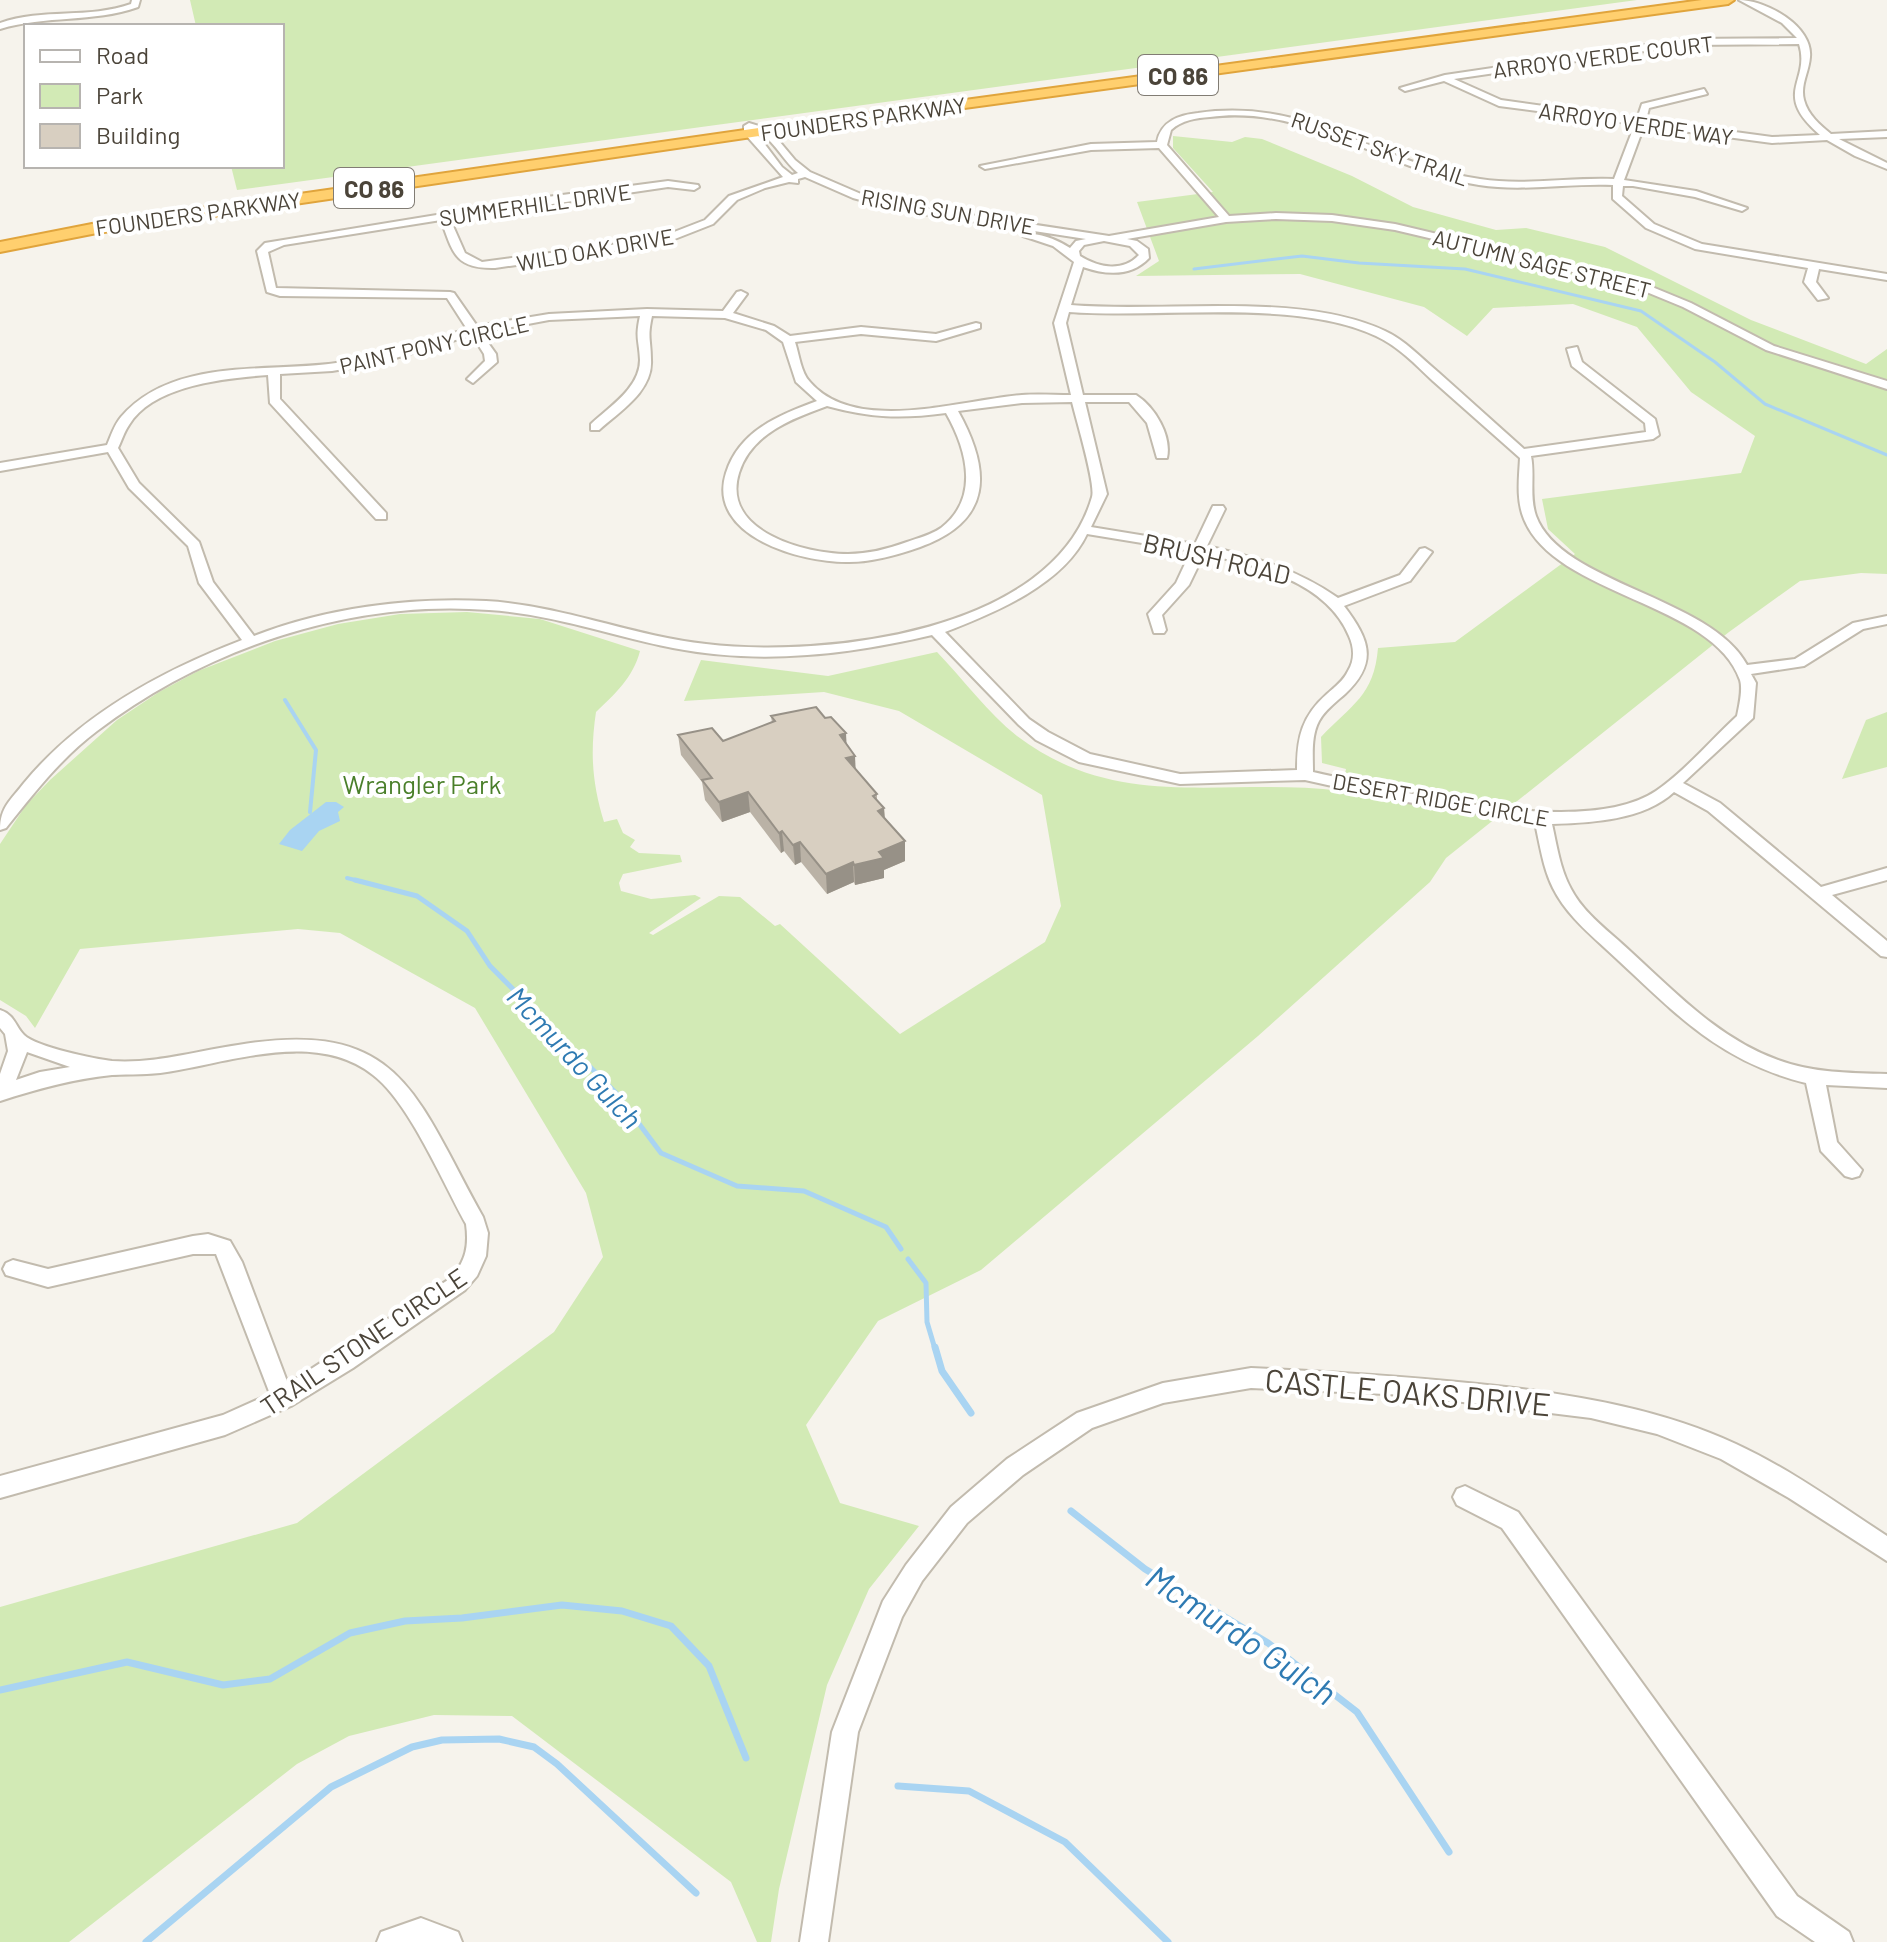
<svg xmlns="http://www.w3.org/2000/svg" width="1887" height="1942" font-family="Barlow,sans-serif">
  <rect width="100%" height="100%" fill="#f6f3ec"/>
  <g fill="#d2eab5">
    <path d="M190,0H1637L237,190L231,166H282V26H196Z"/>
    <path d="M1173,136L1232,142L1245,137L1262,139L1352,176L1413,207L1496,230L1526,228L1605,247L1751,320L1866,364L1887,349V574L1861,573L1800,581L1729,632L1446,858L1430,882L1258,1036L981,1270L878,1321L806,1425L840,1503L919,1526L869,1589L827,1685L779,1889L771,1942H757L731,1882L512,1716L434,1715L349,1736L297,1764L69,1942H0V1607L297,1523L554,1332L603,1257L586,1193L475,1008L340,933L298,929L80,949L35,1028L26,1016L0,1000V844L26,805L50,780L117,720L159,692L198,671L275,641L338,624L400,614L467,612L540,619L640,651C633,678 614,695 596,712C590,752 592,783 604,822L617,819L623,833L635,840L630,847L639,853L680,855L682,862L623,874L619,883L621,891L651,899L695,895L701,898L649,933L653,935L719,896L740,897L775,926L780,924L900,1034L1045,942L1061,906L1042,795L899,711L824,692L684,701L701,660L828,676L937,652C963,679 988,713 1017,736C1120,814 1226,776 1341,791L1346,769L1322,763L1321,737C1352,704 1374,696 1378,648L1455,642L1575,554L1548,529L1542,499L1741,473L1755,436L1691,392L1637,327L1573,304L1493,308L1467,336L1424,307L1300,274L1136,276L1159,261L1137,202L1213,192L1173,148Z"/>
    <path d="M1887,712V767L1842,779L1866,720Z"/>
  </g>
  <path fill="#a9d4f2" d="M326,802H336L344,807L338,812L340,821L319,831L302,851L279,844L290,830Z"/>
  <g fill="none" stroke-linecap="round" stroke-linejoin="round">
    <path stroke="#a9d4f2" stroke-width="3" d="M1194,269L1302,256L1359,263L1465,269L1641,311L1715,362L1765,404L1887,455"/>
    <g stroke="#a9d4f2" stroke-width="4">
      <path d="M285,700L316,750L310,812"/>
      <path d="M347,878L363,882"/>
    </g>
    <g stroke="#a9d4f2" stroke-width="5">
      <path d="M355,880L417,896L467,931L490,966L616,1093L661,1153L737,1186L804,1191L886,1227L901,1249"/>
      <path d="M908,1259L926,1283L927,1322L935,1349"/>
    </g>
    <g stroke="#a9d4f2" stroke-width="7">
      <path d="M935,1347L942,1371L971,1413"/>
      <path d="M1071,1511L1145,1569L1268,1643L1357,1712L1449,1852"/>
      <path d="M0,1690L127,1662L223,1685L270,1679L350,1633L405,1621L462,1618L562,1605L622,1611L671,1626L709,1666L746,1758"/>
      <path d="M898,1786L969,1791L1065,1842L1168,1942"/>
      <path d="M146,1942L331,1787L412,1747L442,1740L499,1739L534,1747L557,1764L696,1893"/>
    </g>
    <g stroke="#c2bbae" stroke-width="4">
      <g id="minor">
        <path d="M132,0H140L138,7C93,23 46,15 0,29V23C43,8 89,19 131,4Z"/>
        <path d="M1739,0C1766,0 1813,26 1810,57C1809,72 1800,85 1804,100C1808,115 1820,125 1831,134L1887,131V137L1839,139L1887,163V169L1855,156L1827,140L1772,143L1644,126L1624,180L1696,191L1747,208L1742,211L1695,197L1633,186H1623L1622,196L1654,224L1702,244L1887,274V280L1819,269L1816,282L1828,298L1818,300L1804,282L1808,268L1695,249L1646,228L1613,199V185C1568,183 1523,192 1479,185C1387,171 1307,104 1210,117C1196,118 1182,120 1171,130L1167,145L1229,216L1276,213L1332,215L1395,224L1640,282L1691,303L1774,346L1887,381V389L1766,350L1683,307L1632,286L1395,230L1332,221L1276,219L1226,222L1127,239L1137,241L1148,249L1149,258C1131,277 1106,275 1083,267L1071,305C1166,313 1300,291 1385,331C1405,340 1421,358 1438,372C1467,398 1495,423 1524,449L1646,432L1645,423L1572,366L1567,349L1577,347L1582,362L1655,419L1659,435L1653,439L1531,456C1535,475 1529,496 1536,516C1561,584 1711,597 1747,665L1795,659L1853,623L1887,616V624L1863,629L1804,666L1751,674L1756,683L1753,718L1683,783L1720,803L1821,887L1887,868V880L1832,895L1887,941V957L1881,956L1708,811L1674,792C1644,820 1591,823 1552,824C1557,846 1560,869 1571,889C1584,914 1610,932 1630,951C1675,992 1719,1039 1778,1060C1813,1073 1850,1073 1887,1074V1088L1826,1085L1837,1142L1862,1170L1859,1176L1852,1178L1845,1176L1821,1151L1806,1083C1722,1062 1680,1018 1619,961C1595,938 1568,918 1553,888C1543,868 1540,845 1535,823L1395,800L1305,780L1180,784L1079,762L1036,740L1019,725L932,635C847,655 760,665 673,648C612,636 552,614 489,610C352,599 206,648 97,731C61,758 34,793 6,828L0,830C0,807 11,800 24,783C80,715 161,671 242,640L199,583L188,546L129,488L108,452L0,471V463L107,445C111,436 114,425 121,417C173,357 266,373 336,363C381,356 424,342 467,329L447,298L280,296L267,292L257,251L265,243L547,197L668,181L698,185L699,187L694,190L668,187L450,219L465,253L482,262L656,239L705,220L729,196L783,177L744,133V126L749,123L769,129L795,160L810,172L861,194L898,204L1109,236L1219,217L1159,148L1091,150L985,169L980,166L1091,144L1157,142C1161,121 1179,115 1198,113C1312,97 1376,164 1480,179C1524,186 1570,177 1614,179L1635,124L1499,106L1444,81L1405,91L1400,88L1445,75L1686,39L1797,38L1782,23ZM1799,44C1811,82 1771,93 1820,135L1772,137L1646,120L1649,108L1707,94L1704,89L1642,104L1637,119L1501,100L1454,79L1686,45ZM754,130C772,136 783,161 798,173L792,175L782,167ZM805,177L853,198L897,210L1086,239L1076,241L1070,248C1058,240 1035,230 1023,236L1053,246L1074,262L1054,323L1071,395C1054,395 1038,394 1022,395C961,400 856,435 810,382C801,373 799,354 795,342L861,334L936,341L980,328V324L976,323L936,334L861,327L790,336L774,326L733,313L747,294L741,291L737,292L723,311L647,309L549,314L477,326L454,293L450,292L276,288L268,252L284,245L441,220C453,253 455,269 495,268L662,244L713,224L737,200L765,188L789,182L798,183V179ZM1104,241L1130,246L1139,255C1123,272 1099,268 1080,256L1079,251L1084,245ZM1069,312C1160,319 1296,298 1376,336C1398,346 1416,365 1433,381C1462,407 1491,432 1520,458C1519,478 1516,500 1524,519C1555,596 1713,602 1740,680C1743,690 1739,706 1737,716C1711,740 1685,771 1656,791C1583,840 1396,790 1313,772C1313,755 1311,736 1319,721C1325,710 1336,702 1345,694C1379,662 1369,639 1344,606L1410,581L1432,552L1425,548L1420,549L1400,575L1338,598C1298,570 1255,557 1207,546L1225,509L1223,506H1213L1195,544L1091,527L1107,494L1085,402H1129L1147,423L1157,458H1167C1172,436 1155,407 1136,395H1083L1066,323ZM640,316C635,339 639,339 640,360C640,388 609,407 591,424V430H599C620,411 653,391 651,360C651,339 647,339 652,316L725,318L766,330L783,342L796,382L817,401C779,415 739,431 726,473C706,536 801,563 849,562C873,562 897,555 920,547C992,521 992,472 958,411L1022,403L1072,402C1076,419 1096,485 1092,497C1053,633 823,658 706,644C632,636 561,605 486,601C410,597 325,608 254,636L213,582L199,542L139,483L118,448C122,440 124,432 129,425C153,385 226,378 268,375L270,403L376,519H386V513L280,399V374L332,371L379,363L472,335L484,354L485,361L467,379L473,383L497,362L496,354L481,333L549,320ZM827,406C871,418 901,419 946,413C967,450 980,498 941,528C931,535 918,538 907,542C888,549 868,554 848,554C804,554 721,531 739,473C751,434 791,419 827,406ZM1087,534L1191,551L1176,583L1148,614L1154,633H1164L1166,630L1162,615L1189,585L1204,554C1255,565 1326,581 1349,636C1354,647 1355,660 1348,671C1344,680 1335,687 1327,694C1302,716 1297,737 1297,770L1180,774L1090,754L1048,732L1029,719L945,632C994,613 1063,585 1087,534Z"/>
        <path d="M0,1010C15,1015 15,1026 24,1035C36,1047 95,1059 112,1061C154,1064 197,1051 238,1045C401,1018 415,1095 483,1217L488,1233L486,1256L477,1276L465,1290L353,1368L291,1406L225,1435L0,1498V1476L223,1415L270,1394L216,1254H193L48,1287L6,1275L3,1269L6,1263L13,1260L48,1269L193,1236L208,1234L230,1241L242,1262L288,1384L451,1278C466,1261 469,1246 466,1224C443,1183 409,1102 373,1075C316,1030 231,1062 167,1072C149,1075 131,1074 112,1075C73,1079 37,1089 0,1101V1074L8,1051L5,1034L0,1028ZM27,1052L70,1067L40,1072L16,1080Z"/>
        <path d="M1251,1368C1337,1372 1421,1377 1506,1387C1586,1397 1662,1410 1736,1444C1790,1469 1838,1504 1887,1536V1561L1789,1498L1721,1459L1657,1434L1591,1418L1407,1395L1251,1388L1163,1403L1092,1428L1023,1475L967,1523L922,1581L902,1617L858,1732L828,1942H800L832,1732L883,1601L906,1565L951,1507L1007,1459L1077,1413L1163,1383Z"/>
        <path d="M1465,1486L1518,1512L1797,1896L1849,1932L1853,1942H1815L1777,1916L1502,1528L1457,1505L1453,1497L1457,1489Z"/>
        <path d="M421,1918L458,1932L462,1942H377L381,1932Z"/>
      </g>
    </g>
    <g stroke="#e0a43c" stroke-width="4">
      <path id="highway" d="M1702,0H1734L1728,4L766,135L97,233L0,252V242L97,223L766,127Z"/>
    </g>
    <use href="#minor" fill="#fff" fill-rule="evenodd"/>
    <use href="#highway" fill="#ffcf6e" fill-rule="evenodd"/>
  </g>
  <path fill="#bab2a6" d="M771,716L825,718L846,733V744L855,756V769L877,794V800L884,808L885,818L905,861L884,870V878L855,885L854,882L827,894L801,862L795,865L784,851L781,853L750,812L722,822L705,800L702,782L681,755L678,735L723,741L772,723Z"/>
  <g fill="#979187">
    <path d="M846,733L847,753L840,735Z"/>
    <path d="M855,756L856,776L846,758Z"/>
    <path d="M748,792L750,812L722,822L719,802Z"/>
    <path d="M884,808L885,828L878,811Z"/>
    <path d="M782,831L784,851L781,853L779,833Z"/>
    <path d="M905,841V861L884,870V878L855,885L854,865L879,852Z"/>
    <path d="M800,842L801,862L795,865L793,845Z"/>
    <path d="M853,862L854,882L827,894L826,874Z"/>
  </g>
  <path fill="#d8cfc1" stroke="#979187" stroke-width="2" d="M816,707L825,718L831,717L846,733L840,735L855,756L846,758L877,794L873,796L884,808L878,811L905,841L879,852L884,858L854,865L853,862L826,874L800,842L793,845L782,831L779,833L748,792L719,802L702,780L712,778L678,735L712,728L723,741L775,721L771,716Z"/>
  <g text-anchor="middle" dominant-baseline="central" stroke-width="8" stroke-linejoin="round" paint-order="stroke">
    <g font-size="22" fill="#4b4439" stroke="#fff">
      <text transform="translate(1603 56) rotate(-7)">ARROYO VERDE COURT</text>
      <text transform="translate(863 118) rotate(-8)">FOUNDERS PARKWAY</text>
      <text transform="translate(1636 123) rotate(8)">ARROYO VERDE WAY</text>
      <text transform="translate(1380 148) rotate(19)">RUSSET SKY TRAIL</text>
      <text transform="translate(535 204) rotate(-8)">SUMMERHILL DRIVE</text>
      <text transform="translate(948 211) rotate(10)">RISING SUN DRIVE</text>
      <text transform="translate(198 213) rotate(-8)">FOUNDERS PARKWAY</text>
      <text transform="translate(595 249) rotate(-10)">WILD OAK DRIVE</text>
      <text transform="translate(1542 263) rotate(14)">AUTUMN SAGE STREET</text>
      <text transform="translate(434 344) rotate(-13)">PAINT PONY CIRCLE</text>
      <text transform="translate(1441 799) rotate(10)">DESERT RIDGE CIRCLE</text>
    </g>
    <g fill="#fff" stroke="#817c74" stroke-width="2">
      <rect x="1138" y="55" width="80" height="40" rx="6"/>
      <rect x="334" y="168" width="80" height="40" rx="6"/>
    </g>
    <g font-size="24" font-weight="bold" fill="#4b4439">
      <text x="1178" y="75">CO 86</text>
      <text x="374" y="188">CO 86</text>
    </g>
    <g font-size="26" fill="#4b4439" stroke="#fff">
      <text transform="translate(1217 558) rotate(13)">BRUSH ROAD</text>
      <text transform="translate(363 1341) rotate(-34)">TRAIL STONE CIRCLE</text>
    </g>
    <g font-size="26" fill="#4a7f2a" stroke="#fff">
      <text x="422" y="783">Wrangler Park</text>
    </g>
    <g font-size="28" font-style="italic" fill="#2e7ab2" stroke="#fff">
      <text transform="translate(575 1057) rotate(47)">Mcmurdo Gulch</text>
    </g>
    <g font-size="32" fill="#4b4439" stroke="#fff">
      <text transform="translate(1408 1391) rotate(5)">CASTLE OAKS DRIVE</text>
    </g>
    <g font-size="34" font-style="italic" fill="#2e7ab2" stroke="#fff">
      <text transform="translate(1242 1634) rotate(34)">Mcmurdo Gulch</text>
    </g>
  </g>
  <rect x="24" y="24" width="260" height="144" fill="#ffffff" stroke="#b7b4b0" stroke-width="2"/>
  <rect x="40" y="50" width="40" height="12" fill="#ffffff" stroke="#b7b4b0" stroke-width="2"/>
  <text x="96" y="64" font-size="24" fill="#4b4439">Road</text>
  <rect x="40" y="84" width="40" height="24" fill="#d2eab5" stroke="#b7b4b0" stroke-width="2"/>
  <text x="96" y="104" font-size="24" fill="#4b4439">Park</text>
  <rect x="40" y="124" width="40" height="24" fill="#d8cfc1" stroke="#b7b4b0" stroke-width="2"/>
  <text x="96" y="144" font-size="24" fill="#4b4439">Building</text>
</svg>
